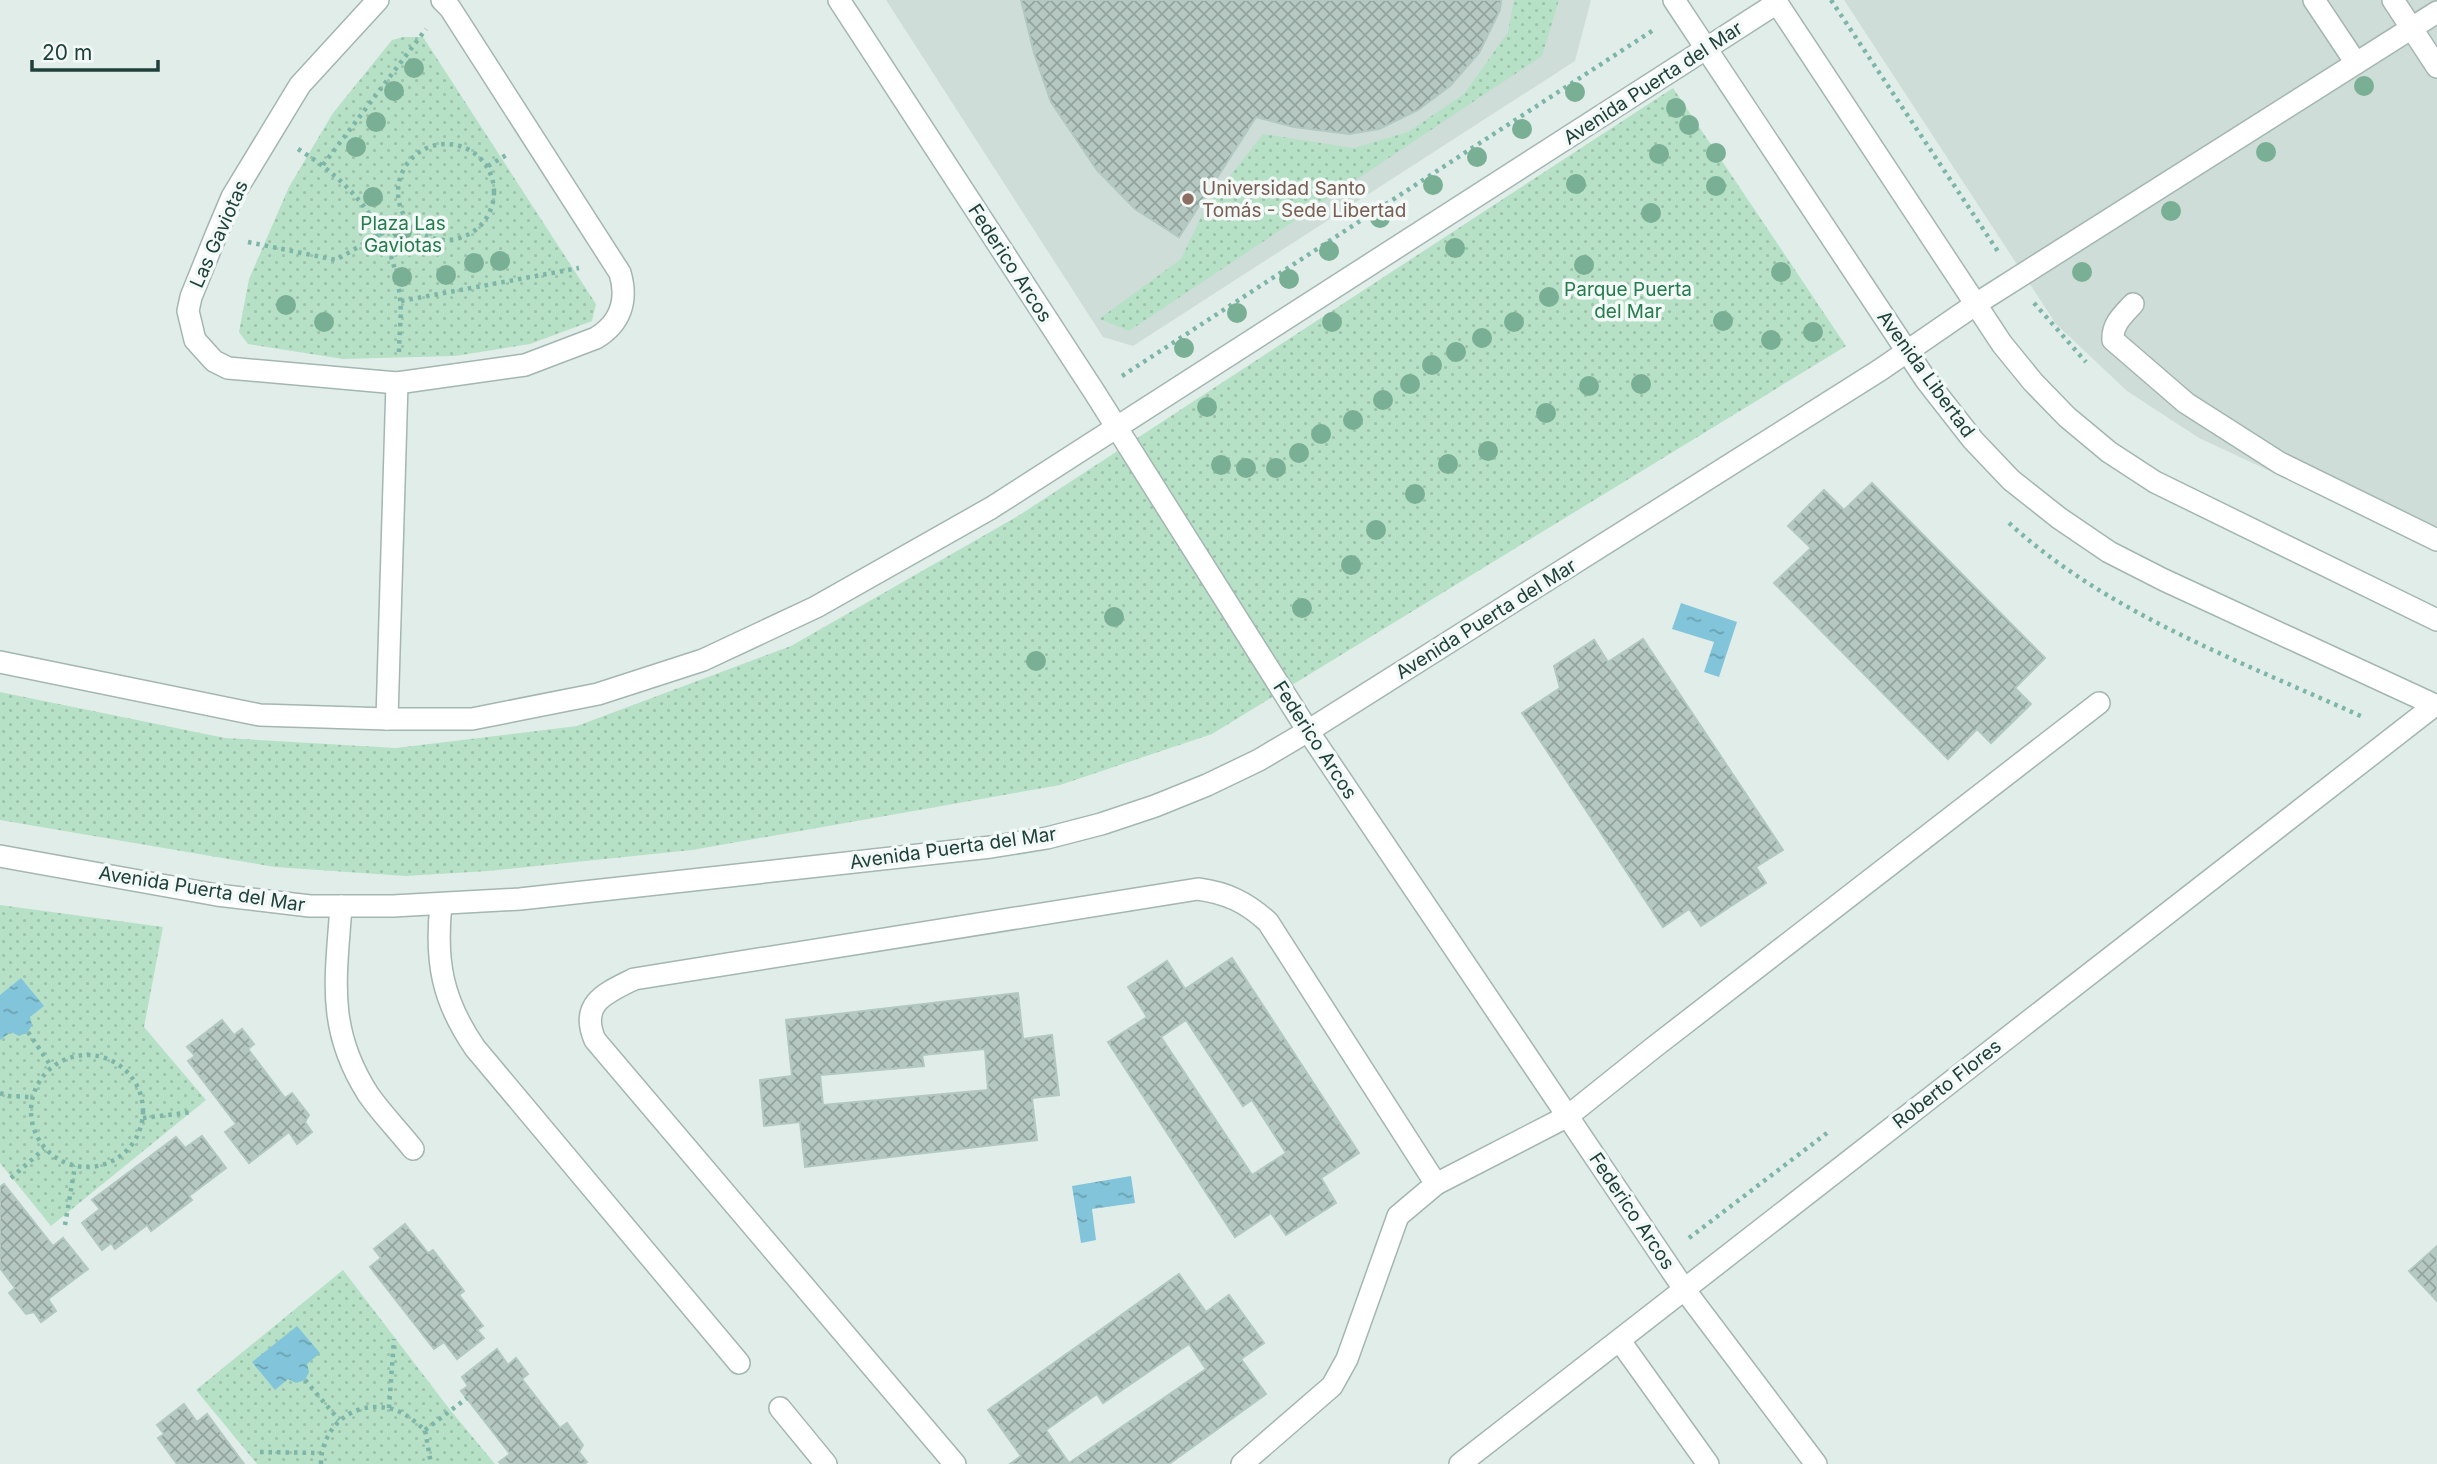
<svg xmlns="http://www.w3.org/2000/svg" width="2437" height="1464" font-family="Inter,sans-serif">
  <defs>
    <pattern id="grass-dots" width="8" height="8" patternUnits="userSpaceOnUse" patternTransform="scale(1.75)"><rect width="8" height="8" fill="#b7e1c6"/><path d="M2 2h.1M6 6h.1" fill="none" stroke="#9dc2ab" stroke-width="1.8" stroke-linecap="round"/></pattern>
    <pattern id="water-ripples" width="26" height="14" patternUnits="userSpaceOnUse" patternTransform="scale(1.75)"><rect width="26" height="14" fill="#82c4d9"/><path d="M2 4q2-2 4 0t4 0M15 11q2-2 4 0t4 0" fill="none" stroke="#6aa1b1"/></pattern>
    <pattern id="building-cross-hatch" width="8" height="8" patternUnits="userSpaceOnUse" patternTransform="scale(1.75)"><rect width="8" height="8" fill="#b6c8c2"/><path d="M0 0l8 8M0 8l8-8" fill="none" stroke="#93a49f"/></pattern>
  </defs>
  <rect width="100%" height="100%" fill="#e1ede9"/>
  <g fill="#cfddd8">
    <path d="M886,0H1591L1575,61L1133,346L1103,337Z"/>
    <path d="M1844,0H2437V549L2199,438L2127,391L2056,324Z"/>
  </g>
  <g fill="url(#grass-dots)">
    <path d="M1514,0H1559L1542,56L1129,331L1099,319L1181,259L1207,205L1263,134L1353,148L1408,132L1464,94L1508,32Z"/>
    <path d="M403,37H423L596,304L592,321L530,344L455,356L343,359L248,344L239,332L249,279L289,187L333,113L392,40Z"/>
    <path d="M1673,88L1846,346L1212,734L1060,785L692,850L488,871L406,876L275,867L0,820V692L225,738L396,748L577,726L791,646L1018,516Z"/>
    <path d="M0,905L163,927L144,1027L206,1100L51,1226L0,1163Z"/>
    <path d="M343,1270L451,1411L495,1464H257L196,1390Z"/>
  </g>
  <g fill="url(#water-ripples)">
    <path d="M1681,603L1737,622L1719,677L1704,672L1714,642L1672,629Z"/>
    <path d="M21,978L44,1006L30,1017L32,1025L28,1032L19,1036L11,1032L0,1040V995Z"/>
    <path d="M1131,1176L1135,1203L1092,1209L1096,1240L1081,1243L1072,1186Z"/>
    <path d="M297,1326L320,1353L307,1364L309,1372L305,1380L296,1383L288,1379L275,1390L252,1362Z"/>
  </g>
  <g fill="url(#building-cross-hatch)" stroke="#b2c8c1" stroke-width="2" fill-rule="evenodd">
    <path d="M1021,0H1501L1500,10L1479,53L1450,86L1418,110L1379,129L1349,134L1294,127L1256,117L1179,237L1135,209L1097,170L1051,102L1034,53Z"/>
    <path d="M1872,483L2045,658L2015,688L2031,704L1991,743L1977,729L1948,759L1774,583L1811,548L1788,526L1824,490L1844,510Z"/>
    <path d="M1643,639L1783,850L1756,867L1766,883L1701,926L1689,909L1663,927L1522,713L1560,688L1554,666L1594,640L1608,662Z"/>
    <path d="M1232,958L1359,1153L1321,1178L1336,1203L1286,1235L1271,1213L1235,1237L1108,1042L1147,1017L1128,987L1167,961L1185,989ZM1186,1020L1243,1106L1252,1100L1286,1153L1252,1175L1161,1037Z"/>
    <path d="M1018,993L1023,1039L1052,1035L1059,1095L1032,1098L1037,1140L805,1167L800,1122L764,1126L760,1080L792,1076L786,1020ZM985,1049L988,1090L823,1105L820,1075L924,1066L922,1055Z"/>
    <path d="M222,1020L234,1035L242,1029L254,1044L248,1049L285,1098L292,1093L309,1115L305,1122L312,1132L297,1144L289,1132L249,1163L225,1132L236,1124L188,1061L195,1056L187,1047Z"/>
    <path d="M202,1136L226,1168L189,1196L192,1200L151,1231L147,1225L115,1249L111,1243L102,1250L82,1223L100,1209L92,1200L176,1137L185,1148Z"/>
    <path d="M4,1184L53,1246L63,1238L88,1269L48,1299L56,1311L41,1322L34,1312L26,1314L9,1293L15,1288L0,1268V1187Z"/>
    <path d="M405,1224L428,1253L433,1250L464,1291L459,1295L483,1326L477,1330L484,1338L457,1359L444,1342L434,1349L370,1267L381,1258L374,1249Z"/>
    <path d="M2437,1246V1301L2409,1271Z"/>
    <path d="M1179,1274L1206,1312L1229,1295L1264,1343L1241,1359L1266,1394L1169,1464H1010L1021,1456L988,1410ZM1189,1344L1206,1369L1069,1463L1046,1430L1097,1394L1103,1403Z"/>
    <path d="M497,1349L508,1365L516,1358L528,1374L522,1379L560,1428L567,1423L583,1445L579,1452L587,1462L584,1464H501L499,1462L510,1454L461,1391L468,1386L462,1377Z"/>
    <path d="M184,1404L197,1422L207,1414L244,1464H177L158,1438L164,1434L157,1425Z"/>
  </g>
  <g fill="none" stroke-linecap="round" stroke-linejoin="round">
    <g stroke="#a3b6b1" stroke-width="24">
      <g id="service">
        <path d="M2314,0L2356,63"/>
        <path d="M2393,0L2437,67"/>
        <path d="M1976,304L2437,12"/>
        <path d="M2133,304C2123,315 2112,324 2113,340L2186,403L2280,463L2437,540"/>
        <path d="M441,904C435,961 442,1000 475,1048L739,1363"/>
        <path d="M341,906C336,979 326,1028 368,1094C381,1113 399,1131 413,1149"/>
        <path d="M1620,1341L1708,1464"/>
        <path d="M780,1408L826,1464"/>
        <path d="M955,1464L595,1040C579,1003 606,993 634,979L1198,889C1227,893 1246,902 1268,922L1436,1184"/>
        <path d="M1242,1464L1332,1386L1347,1359L1398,1216L1436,1184L1568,1116L1653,1048L2099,703"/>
      </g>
    </g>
    <g stroke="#a3b6b1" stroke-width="24">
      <g id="minor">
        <path d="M378,0L300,85L232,197L216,235L191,297L188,311L195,340L214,361L228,368L397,383L525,365L596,338C621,323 628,300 620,273L450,8L442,0"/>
        <path d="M839,0L1095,393L1308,731L1684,1289L1816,1464"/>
        <path d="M387,719L397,383"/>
        <path d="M1460,1464L2435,705"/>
      </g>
    </g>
    <g stroke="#a3b6b1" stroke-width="24">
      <g id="tertiary">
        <path d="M1674,0L1926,380L1973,440L2011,480L2059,518L2109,552L2164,580L2437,706"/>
        <path d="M1775,0L2002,344L2033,382L2067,417L2109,452L2155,482L2437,620"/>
        <path d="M0,662L260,715L387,719H472L598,694L703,660L816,607L991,508L1777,3"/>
        <path d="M0,856L217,895L310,906H393L520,899L991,847L1047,838L1101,824L1155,806L1207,785L1259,760L1308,731L1880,370L1976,304"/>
      </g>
    </g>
    <g stroke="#7db5a8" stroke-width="4.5" stroke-dasharray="3.5 5" stroke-linecap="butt">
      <path d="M1831,0L1999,253"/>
      <circle cx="446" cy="192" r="48"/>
      <path d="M298,149C354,184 393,230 400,298C402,316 399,335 399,352"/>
      <path d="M323,165L426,29"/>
      <path d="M488,166L508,154"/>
      <path d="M248,242L336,260L406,219"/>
      <path d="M401,301L579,268"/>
      <path d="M2034,303L2086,362"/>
      <path d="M1122,376L1655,29"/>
      <path d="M2009,523C2108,614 2245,663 2365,718"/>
      <path d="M28,1032L51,1066"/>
      <circle cx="87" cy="1111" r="56"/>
      <path d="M0,1093L8,1096L31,1097"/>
      <path d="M143,1118L192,1112"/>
      <path d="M11,1178L44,1149"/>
      <path d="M65,1225L75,1166"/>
      <path d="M1689,1238L1827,1133"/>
      <path d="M305,1380L339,1420"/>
      <path d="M389,1408L394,1339"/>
      <path d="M425,1430L467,1398"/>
      <path d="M260,1452L321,1453"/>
      <path d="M321,1464C321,1428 352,1401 387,1408C403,1410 414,1421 425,1430L431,1464"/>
    </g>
    <use href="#service" stroke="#fff" stroke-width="21"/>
    <use href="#minor" stroke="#fff" stroke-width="21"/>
    <use href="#tertiary" stroke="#fff" stroke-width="21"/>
  </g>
  <g fill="#79af94">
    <circle cx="414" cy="68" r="10"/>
    <circle cx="2364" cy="86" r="10"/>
    <circle cx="394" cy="91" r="10"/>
    <circle cx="1575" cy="92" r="10"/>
    <circle cx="1676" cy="108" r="10"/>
    <circle cx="376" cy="122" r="10"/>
    <circle cx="1689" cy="125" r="10"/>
    <circle cx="1522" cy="129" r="10"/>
    <circle cx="356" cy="147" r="10"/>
    <circle cx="2266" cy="152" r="10"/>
    <circle cx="1716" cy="153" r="10"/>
    <circle cx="1659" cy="154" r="10"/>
    <circle cx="1477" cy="157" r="10"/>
    <circle cx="1576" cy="184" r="10"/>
    <circle cx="1433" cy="185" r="10"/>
    <circle cx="1716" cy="186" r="10"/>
    <circle cx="373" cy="197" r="10"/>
    <circle cx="2171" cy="211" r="10"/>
    <circle cx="1651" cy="213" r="10"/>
    <circle cx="1380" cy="218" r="10"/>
    <circle cx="402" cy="231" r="10"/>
    <circle cx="1455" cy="248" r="10"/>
    <circle cx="1329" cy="251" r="10"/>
    <circle cx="500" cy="261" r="10"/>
    <circle cx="474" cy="263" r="10"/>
    <circle cx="1584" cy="265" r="10"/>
    <circle cx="1781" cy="272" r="10"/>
    <circle cx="2082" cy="272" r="10"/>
    <circle cx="446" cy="275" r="10"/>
    <circle cx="402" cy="277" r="10"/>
    <circle cx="1289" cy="279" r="10"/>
    <circle cx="1549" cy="297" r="10"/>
    <circle cx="286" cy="305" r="10"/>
    <circle cx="1237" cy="313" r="10"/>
    <circle cx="1723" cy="321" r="10"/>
    <circle cx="324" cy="322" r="10"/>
    <circle cx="1332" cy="322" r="10"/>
    <circle cx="1514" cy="322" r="10"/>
    <circle cx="1813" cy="332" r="10"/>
    <circle cx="1482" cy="338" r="10"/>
    <circle cx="1771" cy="340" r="10"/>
    <circle cx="1184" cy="348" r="10"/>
    <circle cx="1456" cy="352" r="10"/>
    <circle cx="1432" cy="365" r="10"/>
    <circle cx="1410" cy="384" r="10"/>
    <circle cx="1641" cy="384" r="10"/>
    <circle cx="1589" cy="386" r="10"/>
    <circle cx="1383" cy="400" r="10"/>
    <circle cx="1207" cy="407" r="10"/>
    <circle cx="1546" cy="413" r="10"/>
    <circle cx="1353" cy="420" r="10"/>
    <circle cx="1321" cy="434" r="10"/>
    <circle cx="1488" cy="451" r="10"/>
    <circle cx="1299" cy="453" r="10"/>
    <circle cx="1448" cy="464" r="10"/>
    <circle cx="1221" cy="465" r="10"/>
    <circle cx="1246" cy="468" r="10"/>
    <circle cx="1276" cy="468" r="10"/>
    <circle cx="1415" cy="494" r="10"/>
    <circle cx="1376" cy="530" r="10"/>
    <circle cx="1351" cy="565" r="10"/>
    <circle cx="1302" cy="608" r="10"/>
    <circle cx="1114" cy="617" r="10"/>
    <circle cx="1036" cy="661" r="10"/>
  </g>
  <circle fill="#8d6e63" stroke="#f2f9f6" stroke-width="2.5" cx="1188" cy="199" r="7"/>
  <g text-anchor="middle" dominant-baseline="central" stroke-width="7" stroke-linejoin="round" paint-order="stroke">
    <g font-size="19" fill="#1f403a" stroke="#f2f9f6">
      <text transform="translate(1653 83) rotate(-33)">Avenida Puerta del Mar</text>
      <text transform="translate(219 234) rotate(-66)">Las Gaviotas</text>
      <text transform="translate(1010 263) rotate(57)">Federico Arcos</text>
      <text transform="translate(1926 374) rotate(54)">Avenida Libertad</text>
      <text transform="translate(1486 619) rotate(-32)">Avenida Puerta del Mar</text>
      <text transform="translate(1315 740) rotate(57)">Federico Arcos</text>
      <text transform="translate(953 848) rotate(-8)">Avenida Puerta del Mar</text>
      <text transform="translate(202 889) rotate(9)">Avenida Puerta del Mar</text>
      <text transform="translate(1947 1084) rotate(-38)">Roberto Flores</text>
      <text transform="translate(1632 1211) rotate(56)">Federico Arcos</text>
    </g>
    <g font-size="19" fill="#785e54" stroke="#f2f9f6" text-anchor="start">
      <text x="1202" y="188">Universidad Santo<tspan x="1202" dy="22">Tomás - Sede Libertad</tspan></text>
    </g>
    <g font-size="19" fill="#247c4e" stroke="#f2f9f6">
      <text x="403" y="223">Plaza Las<tspan x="403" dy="22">Gaviotas</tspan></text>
      <text x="1628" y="289">Parque Puerta<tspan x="1628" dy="22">del Mar</tspan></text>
    </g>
  </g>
  <path d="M32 60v10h126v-10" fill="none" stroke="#1f403a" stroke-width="3.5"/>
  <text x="42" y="60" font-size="21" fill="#1f403a" stroke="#f2f9f6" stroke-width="5" paint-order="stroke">20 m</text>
</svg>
